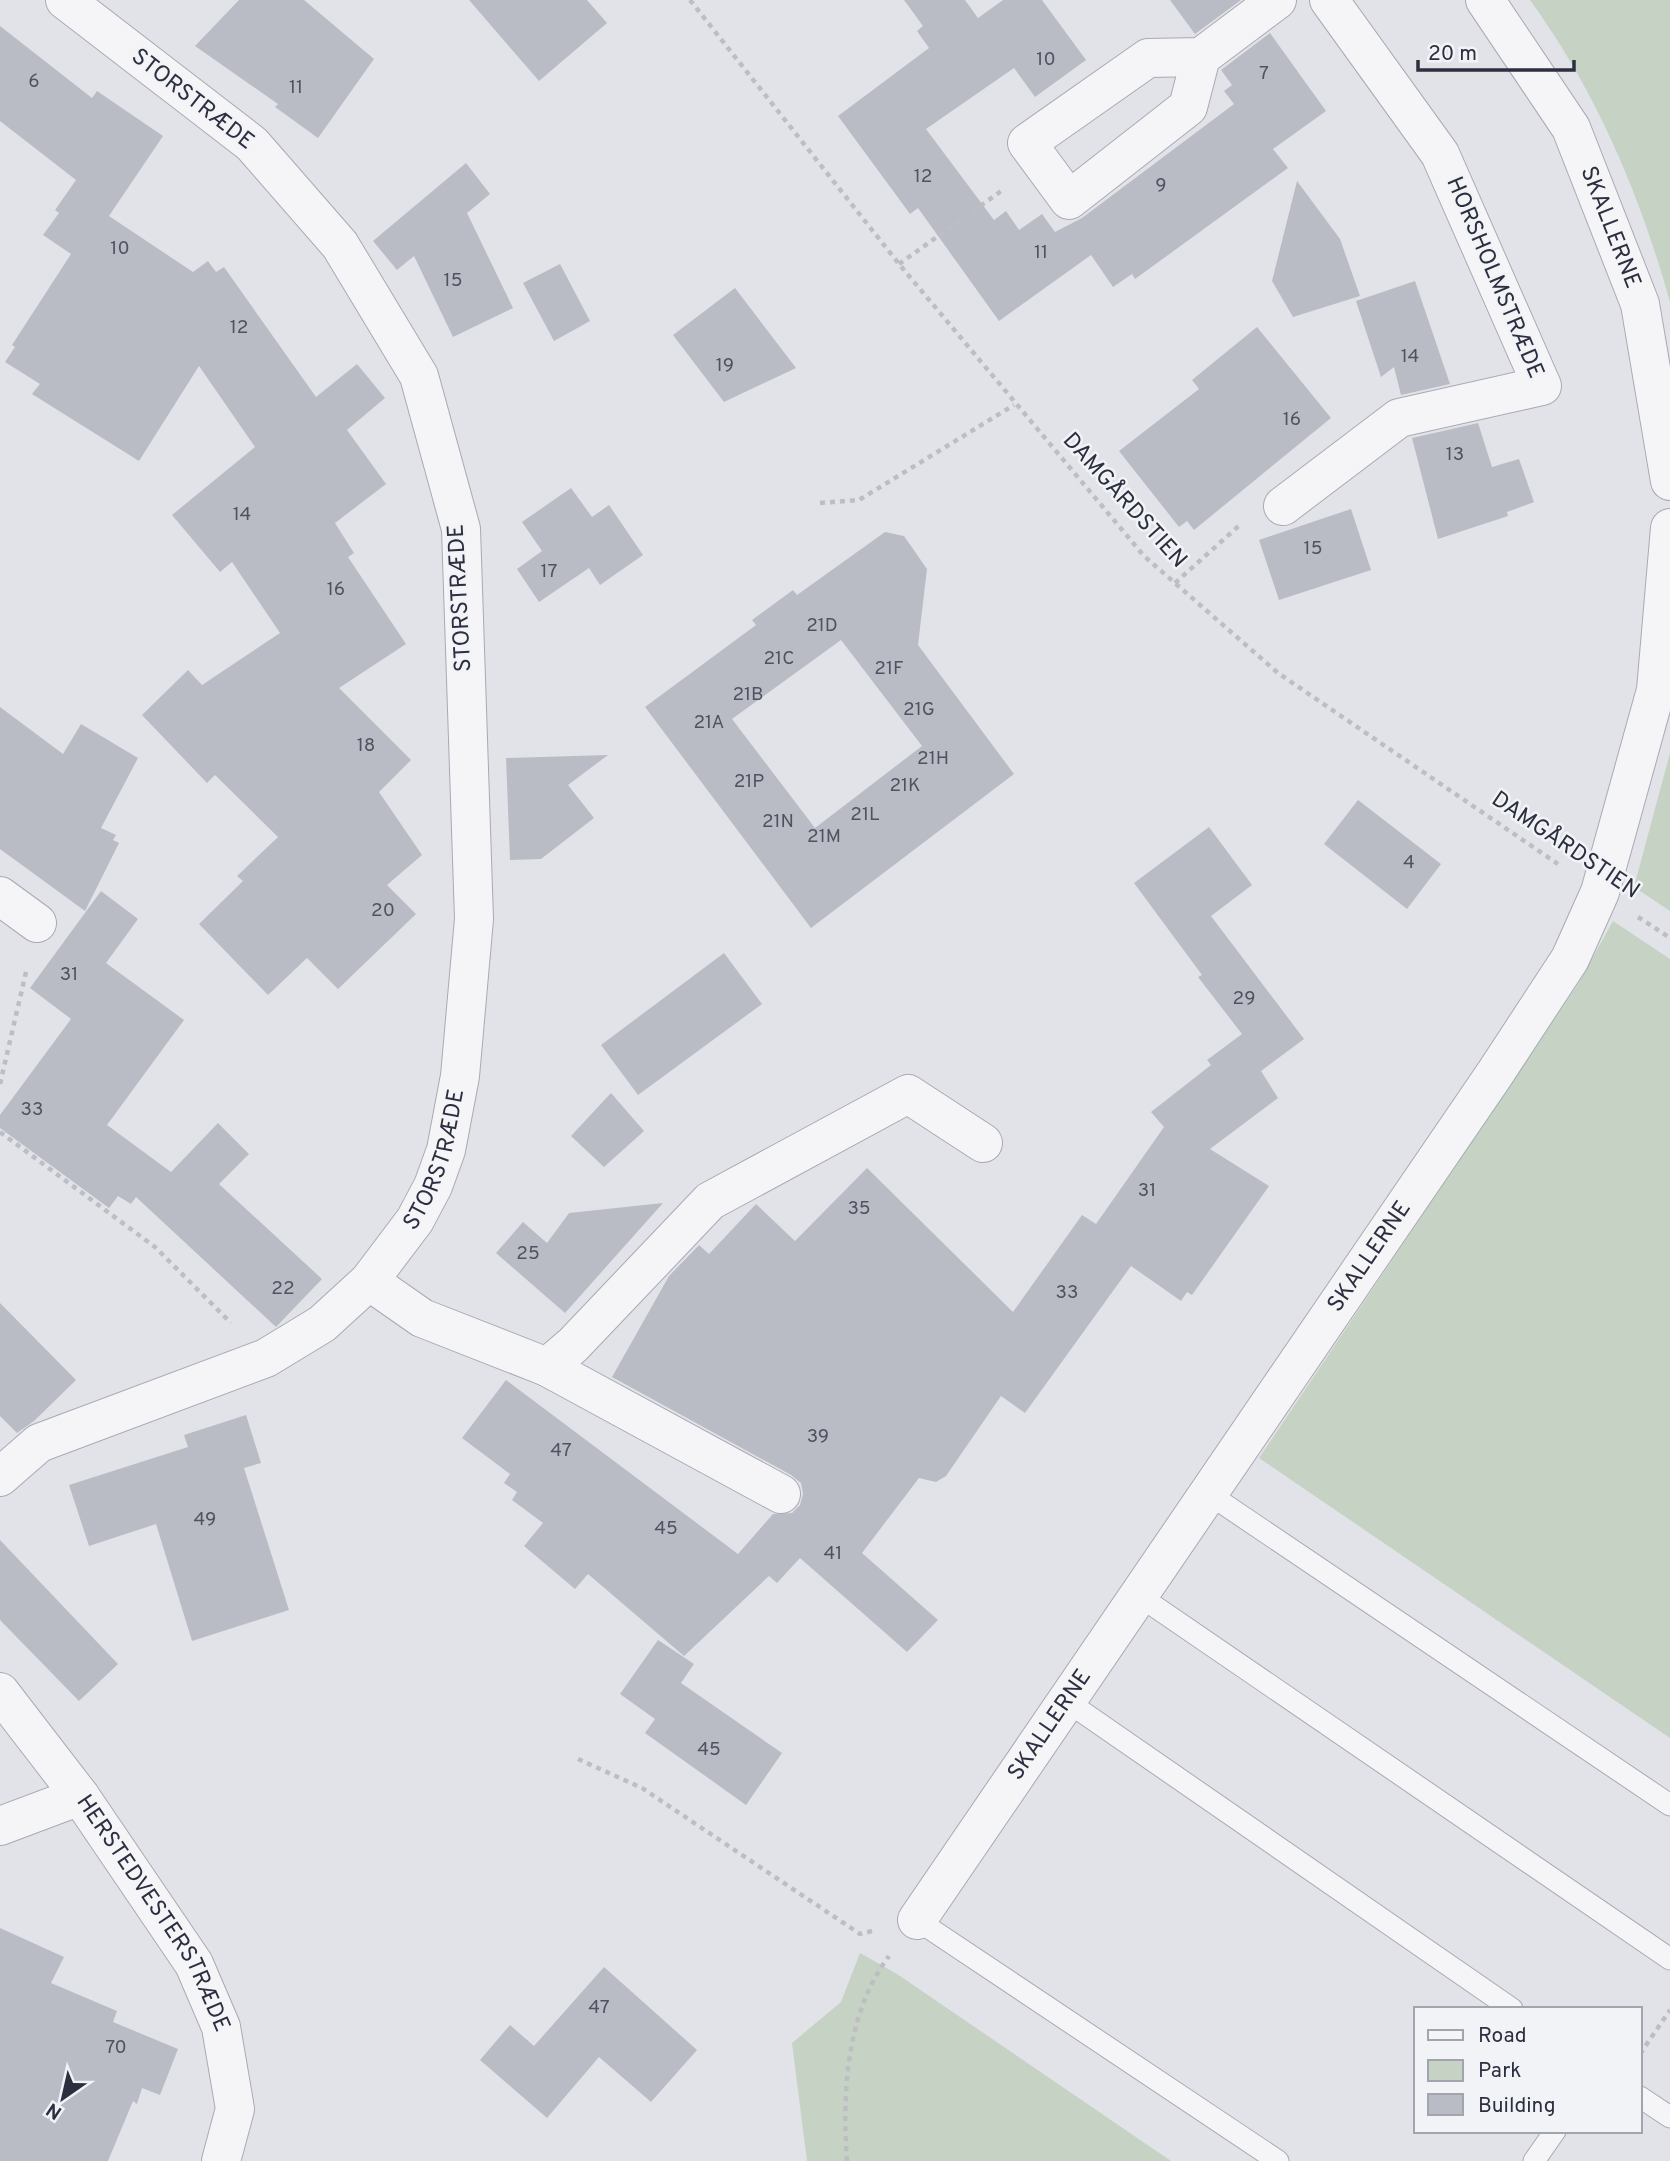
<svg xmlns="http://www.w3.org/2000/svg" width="1670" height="2161" font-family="Overpass,sans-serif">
  <rect width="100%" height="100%" fill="#e2e3e9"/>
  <g fill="#c5d2c4">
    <path d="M1530,0H1670V302C1640,194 1596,91 1530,0Z"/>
    <path d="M1670,753V911L1634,887Z"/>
    <path d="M1613,921L1670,959V1738L1259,1458L1578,984Z"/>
    <path d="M860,1953L897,1974L1171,2161H807L792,2043L841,2002Z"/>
  </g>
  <g fill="#babcc5" fill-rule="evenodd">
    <path d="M239,0H304L374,59L318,138L275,107L278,104L195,46Z"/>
    <path d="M469,0H587L607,23L539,81Z"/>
    <path d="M904,0H965L978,18L1003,0H1042L1086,60L1035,97L1014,68L926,129L994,220L1006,211L1019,230L1042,214L1055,232L1082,218L1234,104L1224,91L1232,85L1221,70L1270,33L1326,111L1273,149L1288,168L1135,279L1132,274L1113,287L1091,255L999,321L918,208L910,214L838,116L929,48L917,31L923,26Z"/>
    <path d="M1170,0H1241L1195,34Z"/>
    <path d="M0,26L92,98L97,91L163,136L109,216L193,272L208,261L216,272L224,267L316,397L357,364L385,398L347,430L386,484L335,523L354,553L348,557L406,644L339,688L411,760L379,792L422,855L387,885L416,914L338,989L307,958L268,995L199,924L243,881L237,876L278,837L215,775L207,783L142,715L188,670L202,685L280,633L232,562L220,572L172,515L255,447L199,366L139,461L32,394L40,384L5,362L15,347L12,345L71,254L43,235L59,213L55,210L76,180L0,121Z"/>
    <path d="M466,163L490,194L467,213L513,308L453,337L414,256L397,270L373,241Z"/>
    <path d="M1297,181L1340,239L1360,296L1293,317L1272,281Z"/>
    <path d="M560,264L590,321L554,341L523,283Z"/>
    <path d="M1415,281L1450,384L1401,395L1394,367L1381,377L1356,301Z"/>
    <path d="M735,288L796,368L724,402L673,335Z"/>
    <path d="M1257,327L1331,418L1194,530L1187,521L1179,527L1119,451L1199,389L1192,380Z"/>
    <path d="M1478,423L1492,467L1519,459L1534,502L1507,512L1508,516L1438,539L1412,438Z"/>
    <path d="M571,488L592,517L609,505L643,555L600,585L589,568L539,602L517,569L542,551L522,522Z"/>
    <path d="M1351,509L1371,570L1279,600L1259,540Z"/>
    <path d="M885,532L904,536L927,569L918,645L1014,774L811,928L645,707L756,625L752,620L793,590L797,595ZM841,640L922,746L815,828L732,719Z"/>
    <path d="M0,707L63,754L81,724L138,758L101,828L116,835L113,840L119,843L85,911L0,849Z"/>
    <path d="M608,755L568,785L594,818L541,859L510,860L506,758Z"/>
    <path d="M1358,800L1441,864L1407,909L1324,844Z"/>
    <path d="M1209,827L1252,885L1211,916L1304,1039L1261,1071L1278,1098L1210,1149L1269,1186L1192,1295L1187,1292L1181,1301L1131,1266L1025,1413L1001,1396L946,1476L936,1482L919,1478L862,1553L938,1620L907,1652L800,1558L777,1583L769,1576L684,1656L588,1574L575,1589L524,1546L543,1523L512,1500L517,1492L504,1483L510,1474L462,1438L506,1380L738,1554L773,1514L792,1513L800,1505L803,1494L801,1483L791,1475L612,1377L669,1276L699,1245L709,1254L756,1204L795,1241L867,1168L1013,1312L1082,1215L1096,1224L1164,1127L1151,1112L1211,1065L1207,1060L1242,1034L1198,977L1202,975L1134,883Z"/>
    <path d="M101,891L138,919L106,963L184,1020L107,1125L171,1172L218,1123L249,1154L219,1184L322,1279L276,1327L136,1197L131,1204L118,1196L109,1208L0,1128V1115L71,1019L30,988Z"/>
    <path d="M724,953L762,1004L638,1095L601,1045Z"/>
    <path d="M611,1093L644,1131L604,1167L571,1136Z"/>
    <path d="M663,1203L565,1313L496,1253L523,1222L547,1243L569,1213Z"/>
    <path d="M0,1303L76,1380L34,1421L17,1433L0,1416Z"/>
    <path d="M246,1415L261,1463L244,1468L289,1610L192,1641L156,1524L89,1546L69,1485L188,1447L184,1435Z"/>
    <path d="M0,1540L118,1664L79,1701L0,1620Z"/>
    <path d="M658,1640L694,1664L681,1683L782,1753L746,1805L645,1733L655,1719L620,1694Z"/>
    <path d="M0,1928L64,1957L51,1983L117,2011L113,2022L178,2049L160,2095L142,2088L137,2104L133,2101L108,2161H0Z"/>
    <path d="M604,1967L697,2050L651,2102L599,2057L547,2118L480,2060L510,2025L534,2046Z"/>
  </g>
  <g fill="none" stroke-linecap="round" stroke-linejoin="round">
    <g stroke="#a8a9b3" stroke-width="23">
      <g id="service">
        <path d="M1209,1494L1670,1805"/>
        <path d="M1138,1595L1670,1959"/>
        <path d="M1065,1700L1512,2009"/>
        <path d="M917,1920L1278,2161"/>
        <path d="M1640,2097L1670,2117"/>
        <path d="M1534,2161L1555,2131"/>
      </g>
    </g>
    <g stroke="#a8a9b3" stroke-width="40">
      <g id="minor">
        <path id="s1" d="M1485,0L1571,128L1640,304L1670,481"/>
        <path d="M1201,57L1188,107L1069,200L1027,143L1148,58L1201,57L1277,0"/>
        <path d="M1283,506L1399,418L1542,386L1440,154L1329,0"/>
        <path d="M0,896L37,923"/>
        <path d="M369,1281L422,1318L547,1367L781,1494"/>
        <path d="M547,1367L573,1345L710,1201L908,1094L983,1143"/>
        <path id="s2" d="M0,1477L39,1443L266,1358L322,1324L369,1281L415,1220L433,1186L446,1150L460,1076L474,919L461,529L419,376L340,245L252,144L65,0"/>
        <path id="s3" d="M0,1692L80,1796L194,1964L221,2027L235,2109L221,2161"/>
        <path d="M0,1826L80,1796"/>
        <path id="s4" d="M917,1920L1496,1072L1570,959L1600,892L1656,690L1670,528"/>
      </g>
    </g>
    <g stroke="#bdbec4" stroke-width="4.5" stroke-dasharray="5 5" stroke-linecap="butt">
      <path d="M690,0L899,264L1144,556L1278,673L1558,864"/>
      <path d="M899,264L1004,189"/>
      <path d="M820,503L859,500L1014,405"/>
      <path d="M1175,583L1242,523"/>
      <path d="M1638,917L1670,938"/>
      <path d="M0,1084L27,968"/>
      <path d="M0,1132L155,1247L231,1323"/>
      <path d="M578,1759L642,1788L860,1934L872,1931"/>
      <path d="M1640,2054L1670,2010"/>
      <path d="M847,2161C842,2094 846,2013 889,1956"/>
    </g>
    <use href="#service" stroke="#f5f5f8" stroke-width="21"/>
    <use href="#minor" stroke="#f5f5f8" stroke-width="38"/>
  </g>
  <g text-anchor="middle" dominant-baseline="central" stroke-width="5" stroke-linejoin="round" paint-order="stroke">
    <g font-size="19" fill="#505261">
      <text x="1046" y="60">10</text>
      <text x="1264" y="74">7</text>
      <text x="34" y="82">6</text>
      <text x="296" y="88">11</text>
      <text x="923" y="177">12</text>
      <text x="1161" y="186">9</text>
      <text x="120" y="249">10</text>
      <text x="1041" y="253">11</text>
      <text x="453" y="281">15</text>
      <text x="239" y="328">12</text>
      <text x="1410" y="357">14</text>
      <text x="725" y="366">19</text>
      <text x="1292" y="420">16</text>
      <text x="1455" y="455">13</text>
      <text x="242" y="515">14</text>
      <text x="1313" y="549">15</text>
      <text x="549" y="572">17</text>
      <text x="336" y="590">16</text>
      <text x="822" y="626">21D</text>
      <text x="779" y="659">21C</text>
      <text x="889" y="669">21F</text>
      <text x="748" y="695">21B</text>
      <text x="919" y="710">21G</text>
      <text x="709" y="723">21A</text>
      <text x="366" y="746">18</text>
      <text x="933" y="759">21H</text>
      <text x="749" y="782">21P</text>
      <text x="905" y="786">21K</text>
      <text x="865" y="815">21L</text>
      <text x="778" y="822">21N</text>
      <text x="824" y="837">21M</text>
      <text x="1409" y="863">4</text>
      <text x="383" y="911">20</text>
      <text x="69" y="975">31</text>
      <text x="1244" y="999">29</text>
      <text x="32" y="1110">33</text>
      <text x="1147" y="1191">31</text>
      <text x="859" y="1209">35</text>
      <text x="528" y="1254">25</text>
      <text x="283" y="1289">22</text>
      <text x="1067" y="1293">33</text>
      <text x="818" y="1437">39</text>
      <text x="561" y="1451">47</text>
      <text x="205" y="1520">49</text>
      <text x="666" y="1529">45</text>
      <text x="833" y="1554">41</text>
      <text x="709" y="1750">45</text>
      <text x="599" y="2008">47</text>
      <text x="116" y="2048">70</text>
    </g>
    <g font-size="23" fill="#2c2f40" stroke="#f2f3f7">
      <text transform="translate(192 100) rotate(38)">STORSTRÆDE</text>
      <text stroke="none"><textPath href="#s1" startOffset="261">SKALLERNE</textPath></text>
      <text transform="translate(1494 278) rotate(67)">HORSHOLMSTRÆDE</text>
      <text transform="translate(1124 501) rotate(48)">DAMGÅRDSTIEN</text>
      <text transform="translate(461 598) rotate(-93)">STORSTRÆDE</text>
      <text transform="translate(1565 846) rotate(34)">DAMGÅRDSTIEN</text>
      <text stroke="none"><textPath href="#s2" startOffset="564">STORSTRÆDE</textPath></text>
      <text stroke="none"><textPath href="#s4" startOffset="803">SKALLERNE</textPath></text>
      <text stroke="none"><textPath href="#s4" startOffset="236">SKALLERNE</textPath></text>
      <text stroke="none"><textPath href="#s3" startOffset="270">HERSTEDVESTERSTRÆDE</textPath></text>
    </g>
  </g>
  <rect x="1414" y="2007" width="228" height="126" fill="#f2f3f7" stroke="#a3a5ae" stroke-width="2"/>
  <rect x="1428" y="2030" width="35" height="10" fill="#f5f5f8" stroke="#a3a5ae" stroke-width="2"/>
  <text x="1478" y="2042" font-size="21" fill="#2c2f40">Road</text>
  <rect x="1428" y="2060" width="35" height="21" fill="#c5d2c4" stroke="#a3a5ae" stroke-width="2"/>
  <text x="1478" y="2077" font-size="21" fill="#2c2f40">Park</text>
  <rect x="1428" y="2094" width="35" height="21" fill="#babcc5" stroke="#a3a5ae" stroke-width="2"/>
  <text x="1478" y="2112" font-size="21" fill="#2c2f40">Building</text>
  <g transform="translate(63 2098) rotate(214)" stroke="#f2f3f7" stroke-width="5" paint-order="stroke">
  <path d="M0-5L12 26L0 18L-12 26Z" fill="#2c2f40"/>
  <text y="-10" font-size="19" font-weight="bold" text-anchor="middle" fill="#2c2f40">N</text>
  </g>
  <path d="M1418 60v10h156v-10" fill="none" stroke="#2c2f40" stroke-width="3.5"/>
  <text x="1428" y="60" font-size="21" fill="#2c2f40" stroke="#f2f3f7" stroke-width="5" paint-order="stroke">20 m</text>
</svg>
